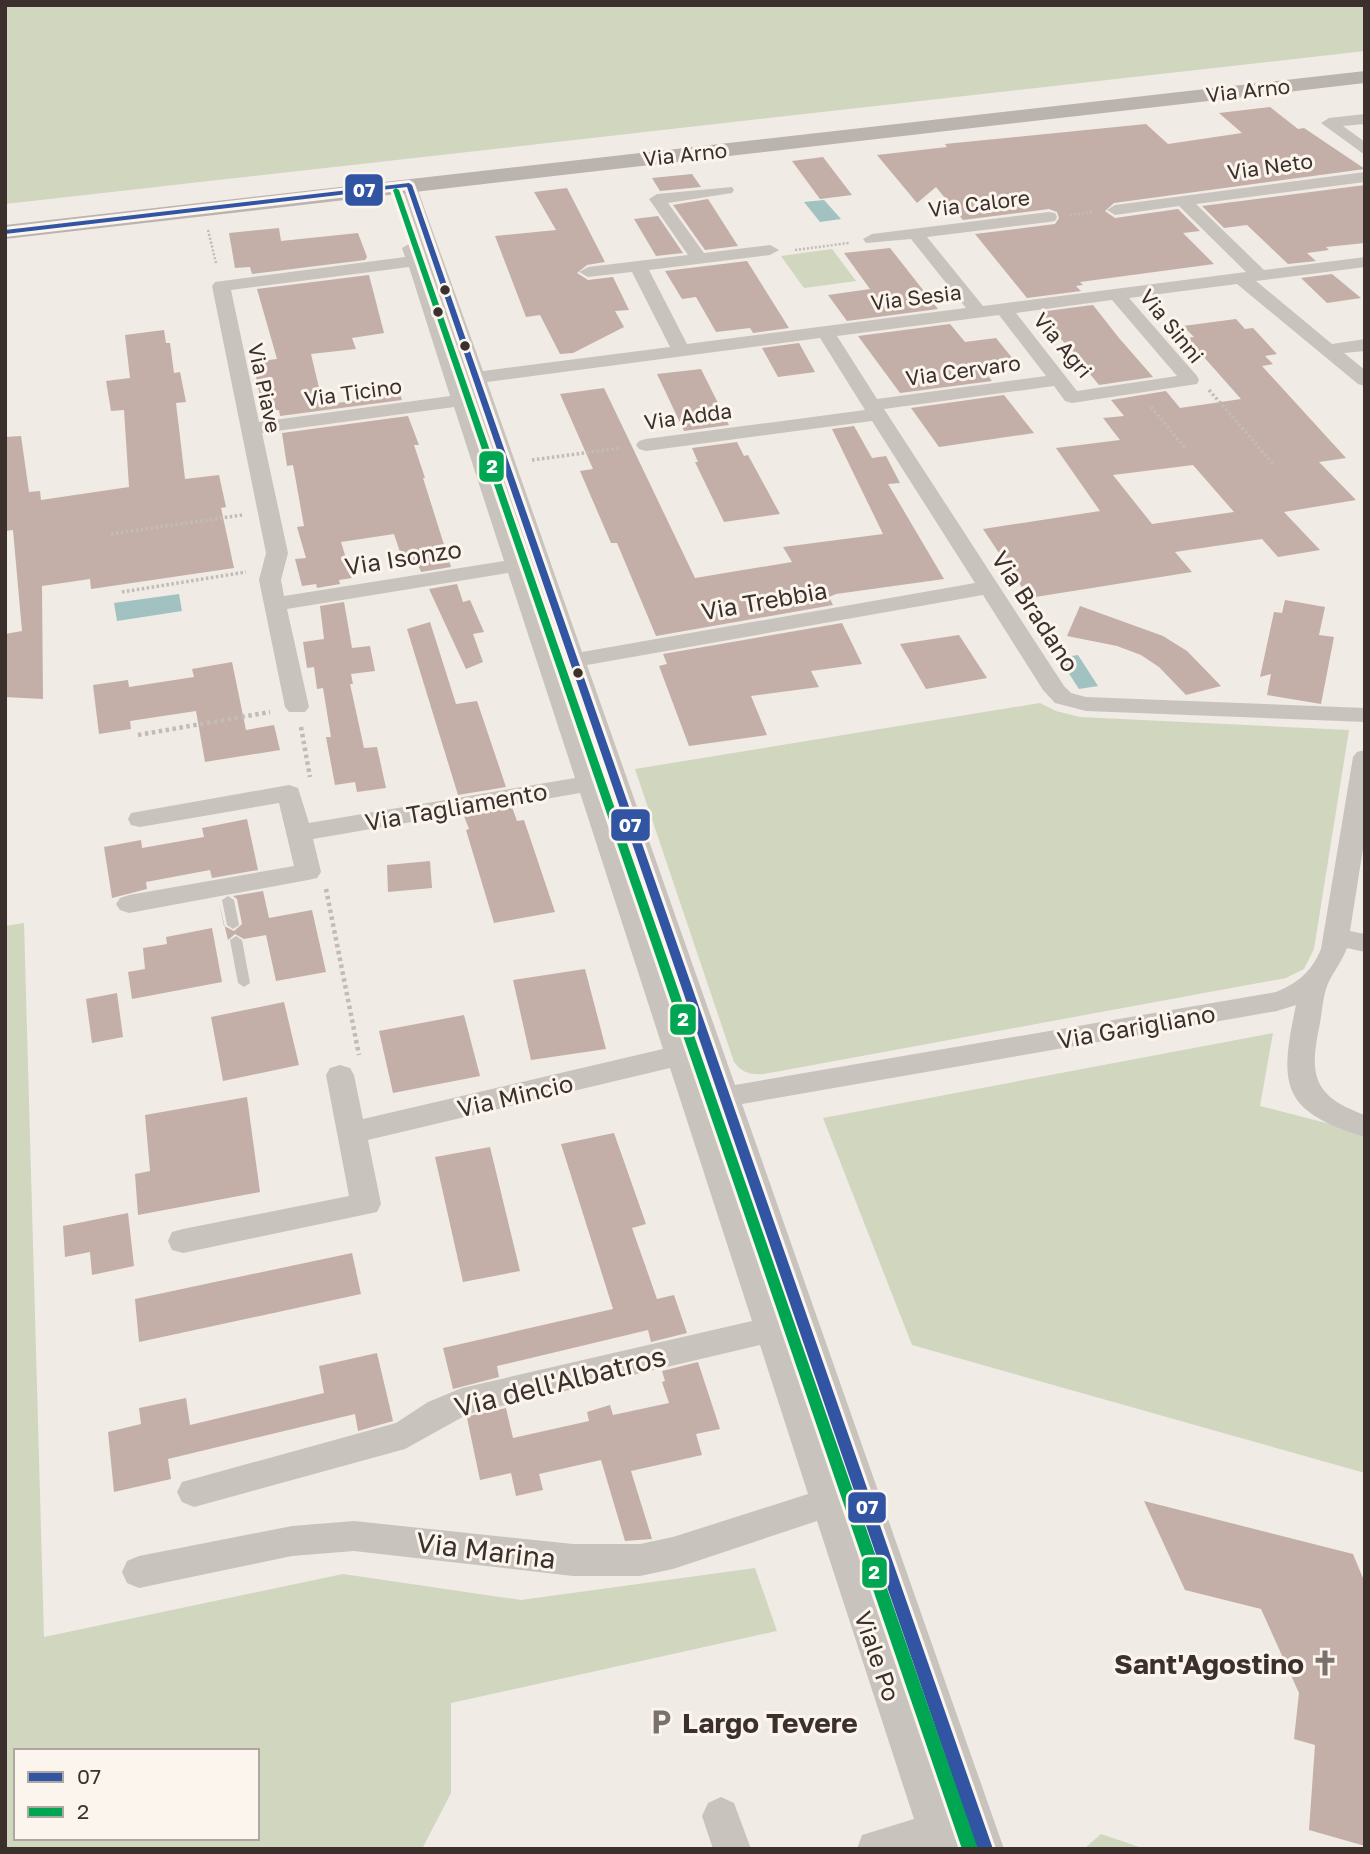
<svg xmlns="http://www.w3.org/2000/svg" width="1370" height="1854" font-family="'Golos Text',sans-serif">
  <rect width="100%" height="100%" fill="#f0ebe5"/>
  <g fill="#d1d6bf" fill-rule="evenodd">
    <path d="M5,5H1365V51L5,204Z"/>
    <path d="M832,249L856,281L804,288L781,256Z"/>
    <path d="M1040,703L1056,711L1080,717L1349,730L1314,949L1304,969L1286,978L764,1074C751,1075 742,1073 734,1062L635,769Z"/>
    <path d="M24,923L44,1637L343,1574L521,1600L755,1568L777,1631L451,1703V1793L422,1849H5V926ZM16,1751H257V1838H16Z"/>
    <path d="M1273,1033L1260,1106L1365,1133V1473L912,1345L823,1118Z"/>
    <path d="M1101,1834L1145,1849H1084Z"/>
  </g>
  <g fill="#a1c2c1">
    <path d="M824,200L841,219L820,222L804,202Z"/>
    <path d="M179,594L182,611L117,621L114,603Z"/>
    <path d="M1078,655L1098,686L1079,689L1059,658Z"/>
  </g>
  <g fill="#c3afa7" fill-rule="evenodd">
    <path d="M1270,107L1298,129L1304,128L1365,169L1114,203L1105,211L1115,218L1178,209L1200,231L1183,233L1214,264L1080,282L1083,285L1076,286L1081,291L1027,298L975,234L1055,224L1059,218L1057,212L1049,209L963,220L936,187L917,203L877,155L947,147L945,144L1146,124L1168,144L1242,133L1219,113Z"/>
    <path d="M823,157L852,195L820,199L792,161Z"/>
    <path d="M692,174L701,187L660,191L652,178Z"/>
    <path d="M1365,185V243L1326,247L1329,250L1307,253L1316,261L1288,264L1247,225L1224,228L1202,206Z"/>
    <path d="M567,188L605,262L587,265L577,273L588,280L613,277L629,310L615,311L624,327L573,353L560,354L540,315L526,317L495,236L556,230L534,192Z"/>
    <path d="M708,199L738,246L705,250L673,205Z"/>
    <path d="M658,216L683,253L656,256L634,219Z"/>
    <path d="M279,228L281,241L358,233L367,257L365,260L252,274L250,267L235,268L229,233Z"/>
    <path d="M890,248L938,309L847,321L828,295L870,289L844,253Z"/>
    <path d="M747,261L789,328L753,333L750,328L716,332L696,297L682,299L665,271Z"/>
    <path d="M1332,274L1361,298L1327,303L1301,278Z"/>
    <path d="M369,275L384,333L352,338L356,349L311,354L323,405L400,394L402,400L280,416L279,410L263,411L253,362L277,359L257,289Z"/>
    <path d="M1093,305L1119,338L1153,377L1099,385L1039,312Z"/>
    <path d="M1236,319L1245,329L1253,328L1277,354L1265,356L1273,364L1262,366L1346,458L1319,462L1356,500L1284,512L1320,550L1278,557L1262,539L1175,552L1192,572L1029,598L983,529L1100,511L1056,448L1120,440L1103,418L1124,416L1111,400L1166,391L1180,408L1241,399L1187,338L1194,337L1183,326ZM1193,465L1234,512L1152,524L1113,475Z"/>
    <path d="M950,324L965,342L996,338L1021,369L986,373L992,381L900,393L858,336Z"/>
    <path d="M164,330L166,343H170L174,373L180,372L186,402L176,403L185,479L219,475L226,507L221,508L234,568L91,589L90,579L42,586L43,699L5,697V634L22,631L13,530L5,531V437L21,436L29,492L40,491L41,500L129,487L124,410L111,411L106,381L130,378L125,335Z"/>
    <path d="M799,343L815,372L778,377L762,348Z"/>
    <path d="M701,369L729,425L684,431L657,374Z"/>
    <path d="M604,388L695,578L792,562L783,547L883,534L832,429L854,426L872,458L886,456L900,483L888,484L944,579L836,594L829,597L833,605L656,636L617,543H611L580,471L593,469L560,394Z"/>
    <path d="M1004,395L1034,433L939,447L911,408Z"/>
    <path d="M408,416L419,445H414L425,478H423L451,567L421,572L417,562L404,564L394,534L341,542L352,578L339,580L340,584L317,588L316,584L302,586L295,559L306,558L297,527L304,526L293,465L287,466L282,433Z"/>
    <path d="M737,442L744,456L748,455L780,514L724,522L695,462H698L692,448Z"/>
    <path d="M457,584L463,602L470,600L484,632L473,634L483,662L466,669L429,589Z"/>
    <path d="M1285,600L1325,607L1319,635L1334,637L1321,704L1267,695L1271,674L1260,677L1274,612L1282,613Z"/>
    <path d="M344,602L352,648L370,646L375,671L351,674L353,684H350L364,748L377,747L386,788L357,792L355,782L335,785L326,737H331L323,688L317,689L314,667L307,668L303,642L324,639L320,606Z"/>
    <path d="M1080,606L1163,636L1187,651L1221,686L1186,695L1159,667L1141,655L1117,646L1067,636Z"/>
    <path d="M430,622L456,704L477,701L506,787L458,795L407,629Z"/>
    <path d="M842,623L862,664L811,671L819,687L751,696L767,735L689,746L659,666L667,664L663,654Z"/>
    <path d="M959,635L987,678L926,689L900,644Z"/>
    <path d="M232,662L246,730L274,725L280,750L205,762L196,711L130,721L131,729L99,734L93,685L128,680L129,687L194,677L192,669Z"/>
    <path d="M512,807L517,821L524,820L555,912L494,923L466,830L469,829L464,816Z"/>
    <path d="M247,819L258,870L212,878L210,870L146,882L147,889L112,898L104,847L141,840L142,848L204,837L202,828Z"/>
    <path d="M430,861L432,888L388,892L387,865Z"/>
    <path d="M263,891L269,918L312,910L326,972L276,981L266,935L244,939L235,934L228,940L218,899L224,926L234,931L242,924L237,899L233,896Z"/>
    <path d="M212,928L222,982L132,999L128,972L145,969L143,948L167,944L166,937Z"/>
    <path d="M585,969L606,1049L531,1060L513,980Z"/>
    <path d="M117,993L123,1037L92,1043L86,999Z"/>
    <path d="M284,1002L299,1065L223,1081L211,1017Z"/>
    <path d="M464,1015L480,1076L393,1093L379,1031Z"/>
    <path d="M247,1097L260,1192L138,1215L135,1174L150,1171L145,1115Z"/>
    <path d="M614,1133L646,1224L632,1228L657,1299L674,1295L687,1333L651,1342L648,1330L497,1366L499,1377L453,1389L443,1348L613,1309L561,1144Z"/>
    <path d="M490,1147L520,1271L463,1282L435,1157Z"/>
    <path d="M128,1213L134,1266L92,1275L90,1252L65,1257L63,1226Z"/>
    <path d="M352,1253L361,1294L139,1342L135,1299Z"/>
    <path d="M377,1353L393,1421L358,1431L355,1414L168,1459L171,1479L114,1492L108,1432L141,1424L139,1408L186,1398L190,1425L324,1393L319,1366Z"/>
    <path d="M698,1362L720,1429L696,1434L702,1455L631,1471L652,1539L625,1541L601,1460L539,1474L543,1490L516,1496L511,1473L480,1480L467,1418L469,1416L506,1408L513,1438L589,1421L587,1412L610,1405L613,1415L669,1403L662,1382L665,1381L662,1371Z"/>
    <path d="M1144,1501L1353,1554L1365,1583V1846L1309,1830L1315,1745L1294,1739L1299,1693L1261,1609L1185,1590Z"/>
  </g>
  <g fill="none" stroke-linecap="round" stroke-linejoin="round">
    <g stroke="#c2bbb6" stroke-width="2.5" stroke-dasharray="2 2" stroke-linecap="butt">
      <path d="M1070,215L1093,212"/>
      <path d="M208,230L216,263"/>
      <path d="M795,250L849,243"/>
    </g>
    <g stroke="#c2bbb6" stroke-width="3.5" stroke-dasharray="2.5 2.5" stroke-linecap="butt">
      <path d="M1209,390L1275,466"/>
      <path d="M1151,407L1186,449"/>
      <path d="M532,460L621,448"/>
      <path d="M111,534L242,515"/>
      <path d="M122,592L246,572"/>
    </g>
    <g stroke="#c2bbb6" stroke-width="4.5" stroke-dasharray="3.5 3.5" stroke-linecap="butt">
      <path d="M301,727L310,777"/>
      <path d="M138,735L270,712"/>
      <path d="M326,889L359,1055"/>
    </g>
    <g fill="#c9c3be" fill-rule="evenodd">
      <path d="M228,896L234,900L239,925L233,929L227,925L222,900Z"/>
      <path d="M236,936L242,940L250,983L244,987L238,983L230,940Z"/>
    </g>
    <g fill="#c9c3be" fill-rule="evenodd">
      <path d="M1365,114V124L1343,126L1365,142V155L1321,123L1329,118Z"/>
      <path d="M1365,172V182L1196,204L1264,270L1365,257V267L1256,281L1332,344L1365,339V351L1344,353L1365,370V386L1358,384L1237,284L1129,298L1197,376L1199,380L1197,384L1072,403L1065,401L1054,386L884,409L1064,686L1071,693L1086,697L1365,708V722L1086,711L1055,703L1043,690L983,595L587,665L735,1085L1276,992C1298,983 1312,971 1321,949L1353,757L1357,752L1365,750V836L1350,931L1365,934V952L1347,948C1342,962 1332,973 1327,986C1323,997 1322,1012 1320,1023C1309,1075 1312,1096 1365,1115V1137C1280,1111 1279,1085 1296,1005L1277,1011L742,1104L1004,1849H966L964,1843L961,1844L962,1849H857L862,1835L914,1819L817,1521L673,1569L640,1576H573L354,1551L292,1556L139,1588L127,1583L122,1572L127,1561L139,1556L292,1526L354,1521L573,1544H640L673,1537L808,1494L760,1345L468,1414L405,1449L194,1507L182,1502L177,1492L182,1482L396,1423L428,1402L462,1388L752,1321L670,1068L368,1140L381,1204L377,1212L183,1253L172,1250L168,1241L172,1232L183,1229L349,1196L326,1075L330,1068L340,1065L350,1068L354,1075L363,1119L663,1049L580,793L313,839L321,872L317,878L308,880L129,913L120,910L116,904L120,898L129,895L294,866L279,803L140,827L131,825L128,819L131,813L289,785L298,788L309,823L575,778L508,573L287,609L309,707L305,712H289L285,707L259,580L266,553L212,286L215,282L405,257L402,248L411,243L417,244L422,255H425L401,185L409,180L415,182L483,371L670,347L632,272L588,277L579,272L588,267L688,255L649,199L657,194L732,187L734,190L732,193L668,203L704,253L770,245L779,250L770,255L649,270L687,344L966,308L911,239L866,243L863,239L872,234L1049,212L1055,213L1057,217L1055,221L1049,222L927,237L983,306L1246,272L1179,206L1115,215L1107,210L1115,205ZM425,265H428L465,373L462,374ZM409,267L450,396L259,422L231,290ZM1112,300L1177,376L1077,391L1016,313ZM999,315L1046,376L877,399L837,336ZM820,338L865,410L646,439L639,441L636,445L639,449L646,451L872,421L975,583L582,652L487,382ZM468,384L527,557L525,558L466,385ZM454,407L504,561L284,596L281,580L288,553L262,433ZM529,570H531L561,656H558ZM562,669H565L601,774H598ZM606,788L708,1089L705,1090L603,789ZM715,1109L952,1808L949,1809L712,1110Z"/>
      <path d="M721,1797L734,1803L751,1849H713L702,1816L708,1803Z"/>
    </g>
    <path fill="#bab3ae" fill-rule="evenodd" d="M1365,71V83L5,239V225Z"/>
    <g stroke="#fbf5ee" stroke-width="6">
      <path id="bus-1" d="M409,183L412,185L993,1849H977L407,187L5,234V230Z"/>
    </g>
    <g stroke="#fbf5ee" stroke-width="6">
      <path id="bus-2" d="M396,188L399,190L978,1849H962L393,190Z"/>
    </g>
    <use href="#bus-1" fill="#3155a3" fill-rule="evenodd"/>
    <use href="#bus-2" fill="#00a651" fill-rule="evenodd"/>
  </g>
  <defs>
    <g id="church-bare" transform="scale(2.1)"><path d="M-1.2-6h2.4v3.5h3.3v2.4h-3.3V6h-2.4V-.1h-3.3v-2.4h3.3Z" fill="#7a716c" stroke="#fbf5ee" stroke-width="2.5" paint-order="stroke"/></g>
    <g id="parking-bare" transform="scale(2.1)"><path d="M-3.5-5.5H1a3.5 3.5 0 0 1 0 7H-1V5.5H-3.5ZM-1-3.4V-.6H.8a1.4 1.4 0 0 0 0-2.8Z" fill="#7a716c" stroke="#fbf5ee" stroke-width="2.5" paint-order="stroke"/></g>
  </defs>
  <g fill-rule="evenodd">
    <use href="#church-bare" x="1325" y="1663"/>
    <use href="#parking-bare" x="661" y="1722"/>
  </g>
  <g fill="#3b302b" stroke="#fbf5ee" stroke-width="2.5">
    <circle cx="445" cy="290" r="6"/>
    <circle cx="438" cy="312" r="6"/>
    <circle cx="465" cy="346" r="6"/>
    <circle cx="578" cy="673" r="6"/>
  </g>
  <g text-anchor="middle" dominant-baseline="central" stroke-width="6" stroke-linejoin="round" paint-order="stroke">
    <g font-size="21" fill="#3b302b" stroke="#fbf5ee">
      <text transform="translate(1248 90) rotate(-6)">Via Arno</text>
      <text transform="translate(685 154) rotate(-6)">Via Arno</text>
      <text transform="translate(1270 166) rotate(-8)">Via Neto</text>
      <text transform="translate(979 203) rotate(-7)">Via Calore</text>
      <text transform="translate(916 297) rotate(-7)">Via Sesia</text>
      <text transform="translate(1172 326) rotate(51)">Via Sinni</text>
      <text transform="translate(1063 345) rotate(50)">Via Agri</text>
      <text transform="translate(963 370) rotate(-8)">Via Cervaro</text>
      <text transform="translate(265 388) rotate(78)">Via Piave</text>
      <text transform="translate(353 392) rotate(-8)">Via Ticino</text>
      <text transform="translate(688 416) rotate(-8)">Via Adda</text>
    </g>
    <g font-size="24" fill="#3b302b" stroke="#fbf5ee">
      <text transform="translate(403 557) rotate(-9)">Via Isonzo</text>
      <text transform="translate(764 600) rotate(-10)">Via Trebbia</text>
      <text transform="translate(1036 611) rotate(57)">Via Bradano</text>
      <text transform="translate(456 806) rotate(-10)">Via Tagliamento</text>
      <text transform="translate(1136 1026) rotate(-10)">Via Garigliano</text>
      <text transform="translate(515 1095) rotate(-13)">Via Mincio</text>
      <text transform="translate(878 1656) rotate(71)">Viale Po</text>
    </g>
    <g font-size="28" fill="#3b302b" stroke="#fbf5ee">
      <text transform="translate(560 1381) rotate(-14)">Via dell'Albatros</text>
      <text transform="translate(486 1550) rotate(7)">Via Marina</text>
    </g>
    <g font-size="28" font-weight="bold" fill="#3b302b" stroke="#fbf5ee" text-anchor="end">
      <text x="1304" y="1663">Sant'Agostino</text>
      <text x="682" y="1722" text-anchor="start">Largo Tevere</text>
    </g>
  </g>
  <g stroke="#fbf5ee" stroke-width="2.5">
    <rect x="344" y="173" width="40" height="34" rx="7" fill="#3155a3"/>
    <rect x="478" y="450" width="27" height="33" rx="7" fill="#00a651"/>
    <rect x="610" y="808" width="41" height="34" rx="7" fill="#3155a3"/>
    <rect x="669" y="1003" width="28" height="33" rx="7" fill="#00a651"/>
    <rect x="847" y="1491" width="40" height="33" rx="7" fill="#3155a3"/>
    <rect x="861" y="1556" width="27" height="33" rx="7" fill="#00a651"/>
  </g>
  <g font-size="19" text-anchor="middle" font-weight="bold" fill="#fff">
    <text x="364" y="197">07</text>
    <text x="492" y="473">2</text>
    <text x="630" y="832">07</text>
    <text x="683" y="1026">2</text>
    <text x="867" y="1514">07</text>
    <text x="874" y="1579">2</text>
  </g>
  <rect width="1370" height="1854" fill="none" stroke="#3b302b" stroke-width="14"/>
  <rect x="14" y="1749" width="245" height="91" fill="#fbf5ee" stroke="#aea6a0" stroke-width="2"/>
  <rect x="28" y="1772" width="35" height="10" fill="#3155a3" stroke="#aea6a0" stroke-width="2"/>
  <text x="77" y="1784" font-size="21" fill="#3b302b">07</text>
  <rect x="28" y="1807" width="35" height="10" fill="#00a651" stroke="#aea6a0" stroke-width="2"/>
  <text x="77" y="1819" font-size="21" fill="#3b302b">2</text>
</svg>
